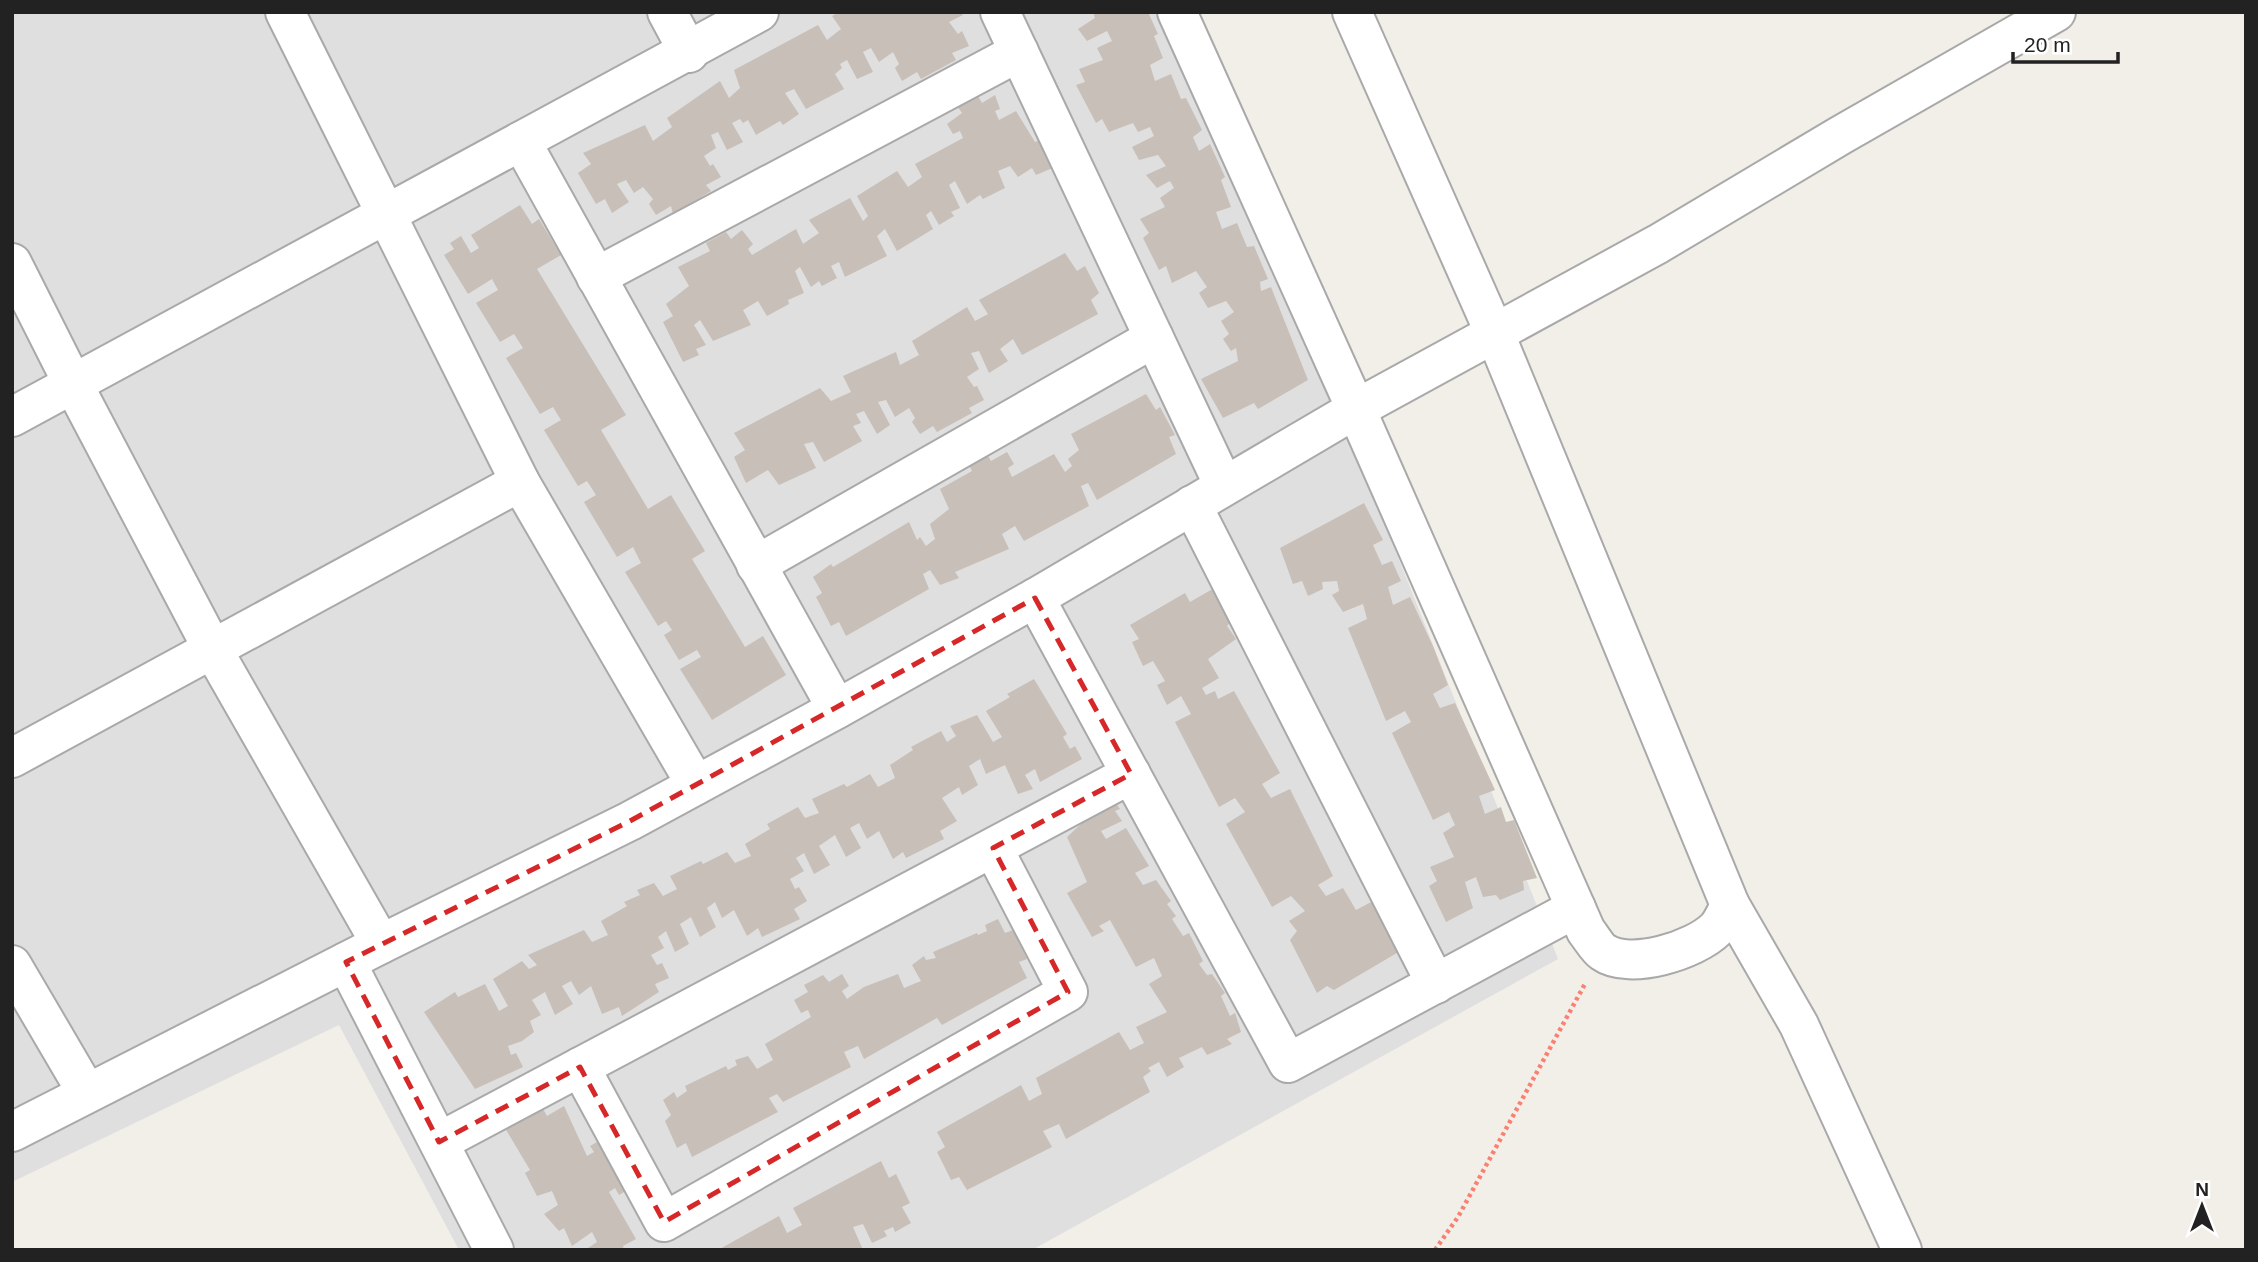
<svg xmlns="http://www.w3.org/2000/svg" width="2258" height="1262" font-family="Helvetica,sans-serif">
  <rect width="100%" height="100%" fill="#f2efe9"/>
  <path fill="#e0dfdf" d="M12,12H1181L1558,959L1032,1250H459L339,1025L12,1182Z"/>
  <g fill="#c7bfb8">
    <path d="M839,12H961L963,15L949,22L958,34L962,31L969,46L952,53L956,60L921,79L917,72L902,81L895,68L899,64L893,52L879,62L871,48L863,52L873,72L857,79L847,60L840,64L842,68L835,74L844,89L806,109L794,89L785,93L799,114L783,125L780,121L756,135L748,120L743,123L740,119L732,123L743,142L727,150L718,132L711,135L716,148L704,156L710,166L713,164L721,177L706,185L711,191L673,214L671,206L656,215L649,204L653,199L643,187L634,193L626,180L617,184L629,202L612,213L605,199L596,204L578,173L591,164L583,153L645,125L653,141L672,127L667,118L720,81L729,98L740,88L734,70L818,25L827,40L841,29L832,16Z"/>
    <path d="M1093,12H1148L1158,34L1154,36L1163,58L1150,65L1155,81L1171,74L1181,99L1186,98L1202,130L1193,137L1199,151L1210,144L1225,177L1221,180L1231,207L1216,212L1222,229L1237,223L1247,247L1254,246L1268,279L1260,282L1261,291L1271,287L1308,380L1258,409L1254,403L1223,418L1201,379L1238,361L1236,348L1231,351L1223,339L1229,334L1221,321L1234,312L1226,301L1208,308L1199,293L1207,287L1196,271L1172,283L1166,266L1159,270L1143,238L1149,233L1140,219L1165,207L1160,198L1174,188L1170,181L1157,188L1146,175L1166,166L1158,155L1139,160L1132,147L1154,136L1150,127L1138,132L1133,123L1109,132L1102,119L1096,123L1076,85L1085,82L1079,69L1103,60L1097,48L1112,41L1107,31L1087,41L1078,29L1095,18Z"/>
    <path d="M995,95L1000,109L995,111L999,120L1016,111L1035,142L1045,138L1057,166L1036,175L1032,168L1018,177L1010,166L998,171L1005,188L983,199L980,195L967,204L955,181L949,185L960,208L951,212L954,216L939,225L931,211L926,215L933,229L897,251L885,229L877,236L887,256L845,277L839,262L831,266L837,278L822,286L819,281L811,287L800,267L795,271L804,293L788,300L789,304L767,316L758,301L743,310L751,325L713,341L700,320L694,325L706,345L696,349L699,355L683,362L663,322L673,316L666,304L689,286L678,267L710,251L706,243L726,232L731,239L742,230L753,244L748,249L752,255L796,229L803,244L819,233L809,220L850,198L863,221L868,216L857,196L897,171L908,187L922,177L915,164L963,138L960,131L953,134L947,124L962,113L957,106L978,96L982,103Z"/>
    <path d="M520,205L532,224L539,219L561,255L537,269L626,415L601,430L648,509L671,495L705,551L692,559L745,647L763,636L786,675L712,720L680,669L701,657L697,650L679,660L664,635L672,630L666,621L658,626L625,572L641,563L633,547L617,557L584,502L596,495L587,481L578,486L544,430L561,420L553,407L540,414L506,358L523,348L514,334L500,342L476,303L498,290L492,279L468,294L444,255L454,249L450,243L461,236L471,253L479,248L471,235Z"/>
    <path d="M1065,253L1077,271L1085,266L1099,293L1091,300L1098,314L1022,355L1013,339L1000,349L1008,361L989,373L979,351L971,353L979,369L967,377L974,387L977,386L984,400L969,408L972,413L937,432L933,426L920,434L912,422L915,418L909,408L895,417L886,400L878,402L890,425L877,434L864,411L856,414L861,423L853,426L862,441L824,462L813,442L804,444L816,468L779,485L768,470L746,483L734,457L745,450L734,433L820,388L831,401L851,392L843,376L896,352L900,365L919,355L912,341L967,307L975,321L988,314L979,300Z"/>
    <path d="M1146,394L1156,410L1160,407L1175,435L1169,437L1176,454L1097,500L1088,483L1081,486L1089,506L1024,541L1015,526L1002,534L1009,549L955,572L959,578L940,585L930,570L923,574L929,589L846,636L839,622L831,626L816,597L822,593L813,577L831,564L833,567L909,522L917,540L920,537L926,546L935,539L930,524L949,509L940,489L972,471L969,465L987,454L991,461L1007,452L1014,464L1008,468L1012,477L1054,454L1065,472L1072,466L1068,459L1079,450L1071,434Z"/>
    <path d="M1364,503L1383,540L1373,545L1382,565L1392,561L1401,581L1388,587L1393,605L1410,597L1433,646L1448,685L1433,694L1440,708L1455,703L1495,790L1479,796L1485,814L1501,807L1506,822L1514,820L1537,878L1523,881L1524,890L1500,900L1496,895L1483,897L1476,877L1465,882L1473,908L1446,922L1429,886L1437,881L1430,867L1454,857L1443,833L1455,825L1449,812L1433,820L1392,733L1411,722L1405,711L1386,721L1348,628L1367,619L1363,604L1343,612L1332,595L1339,591L1337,581L1322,582L1323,589L1308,596L1302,581L1293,584L1280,548Z"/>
    <path d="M1216,587L1233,619L1227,626L1236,639L1208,659L1219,678L1202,688L1206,695L1215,691L1218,699L1234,691L1280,773L1262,784L1271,798L1290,789L1333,876L1318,885L1326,896L1343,888L1356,910L1377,899L1407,947L1334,990L1327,986L1317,993L1290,940L1297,931L1289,921L1305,911L1291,896L1272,907L1226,824L1245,812L1235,798L1219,807L1175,722L1191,714L1181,696L1167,705L1157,685L1165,681L1153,661L1143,666L1132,642L1139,639L1130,625L1185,593L1190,602Z"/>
    <path d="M1034,679L1067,734L1063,737L1070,749L1075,746L1082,759L1040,782L1035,769L1025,775L1033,789L1018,794L1005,765L986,774L980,759L969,766L978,785L962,795L959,787L942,798L957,821L940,831L944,839L906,858L903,852L893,859L879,831L867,839L859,823L850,828L861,848L846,857L835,835L819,846L830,865L814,874L804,853L796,858L804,871L790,879L795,889L799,887L807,901L794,909L800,919L762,937L758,928L747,936L734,910L722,918L715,902L707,908L716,927L700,937L691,917L680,924L689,944L675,952L666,931L658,937L664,948L651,955L657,965L662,963L669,978L655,984L659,992L622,1016L619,1007L602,1014L591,986L579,995L571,981L562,986L573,1004L555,1015L545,992L532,1000L541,1015L530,1021L534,1032L522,1041L508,1046L511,1055L516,1053L523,1067L475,1089L424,1012L455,992L458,997L485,984L499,1011L508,1006L493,979L522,961L529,969L537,965L528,955L584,930L592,942L608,935L601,921L627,906L624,902L640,895L637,890L654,883L663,896L677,889L670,876L701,861L703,864L727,852L735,863L751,856L745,844L770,829L767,824L798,807L805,818L819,813L812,799L844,784L847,787L870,774L878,787L895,778L890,765L913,750L911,747L941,731L947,742L956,736L950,726L977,715L993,742L1002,737L986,711L1010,697L1007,694Z"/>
    <path d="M1112,798L1120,809L1115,811L1122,821L1101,831L1106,839L1126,828L1149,866L1135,873L1143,885L1156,880L1171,901L1167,904L1176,916L1172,919L1183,936L1189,933L1203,961L1199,964L1207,975L1212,974L1225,993L1221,996L1230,1016L1235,1013L1241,1032L1227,1039L1232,1044L1207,1055L1202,1047L1179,1058L1184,1067L1167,1077L1159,1062L1148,1068L1151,1071L1143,1077L1150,1092L1066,1139L1059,1124L1043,1131L1052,1147L967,1190L959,1177L951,1180L937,1152L945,1147L937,1132L1021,1085L1029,1101L1042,1094L1036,1078L1119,1032L1130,1050L1144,1043L1136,1027L1167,1012L1149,984L1162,976L1154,958L1136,967L1110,920L1099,926L1104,931L1092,937L1067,893L1087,882L1067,837L1081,824L1077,815Z"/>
    <path d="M998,919L1005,933L1013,930L1027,959L1019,962L1027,978L942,1025L937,1018L864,1059L858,1046L844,1052L851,1067L783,1102L777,1094L769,1098L778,1112L692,1157L686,1143L677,1148L665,1121L671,1115L663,1100L674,1092L677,1098L687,1091L685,1086L726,1066L728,1070L737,1065L735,1060L748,1056L757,1069L773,1060L765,1044L811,1017L808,1010L801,1013L794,1000L808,992L804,985L823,975L829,982L842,974L849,986L842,991L847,999L864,987L898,974L904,988L921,981L912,965L924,956L926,960L936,958L933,952L977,933L978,935L987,931L985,925Z"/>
    <path d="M564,1106L587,1156L594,1152L590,1146L604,1138L632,1187L619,1195L615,1188L609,1192L636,1239L623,1246L624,1250H585L597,1242L592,1232L572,1246L564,1228L559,1231L544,1214L558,1205L552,1191L537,1196L525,1173L530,1170L505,1128L542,1107L547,1116Z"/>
    <path d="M881,1161L889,1178L896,1174L910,1203L902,1207L911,1223L895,1232L893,1227L884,1231L887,1236L872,1243L863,1224L853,1227L863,1250H718L779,1216L787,1233L802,1225L793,1208Z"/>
  </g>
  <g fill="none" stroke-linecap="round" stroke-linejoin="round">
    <g stroke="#a9a9a9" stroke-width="42">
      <g id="minor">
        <path d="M285,12L520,482L696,785"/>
        <path d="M667,12L689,53"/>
        <path d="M1000,12L1224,486"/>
        <path d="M1177,12L1356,409L1586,931C1591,937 1597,948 1603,952C1630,971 1695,950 1716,929C1722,923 1726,913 1730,905"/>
        <path d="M1352,12L1495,334L1730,905L1799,1025L1902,1250"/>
        <path d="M521,141L837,709"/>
        <path d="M12,263L73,384L213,650L381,944"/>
        <path d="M596,277L1019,52"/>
        <path d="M12,417L759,12"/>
        <path d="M1192,505L1436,984"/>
        <path d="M756,565L1154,338"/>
        <path d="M1035,598L1288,1063L1576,908"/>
        <path d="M12,758L520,482"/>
        <path d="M346,962L494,1250"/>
        <path d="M12,965L87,1093"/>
        <path d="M580,1067L664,1222L1068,992L993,848"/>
        <path d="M12,1132L381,944L630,821L837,709L1035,598L1356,409L1658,244L1841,135L2056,12"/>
        <path d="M439,1142L1131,774"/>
      </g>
    </g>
    <path stroke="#fa8072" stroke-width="4.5" stroke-dasharray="3.5 3.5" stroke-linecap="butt" d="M1435,1250L1458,1217L1586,982"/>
    <use href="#minor" stroke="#fff" stroke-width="38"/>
  </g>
  <path fill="none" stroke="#d62828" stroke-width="5" stroke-dasharray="14 9" stroke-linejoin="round" d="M1035,598L1131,774L993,848L1068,992L664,1222L580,1067L439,1142L346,962L630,821Z"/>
  <rect width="2258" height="1262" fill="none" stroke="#222222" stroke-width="28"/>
  <g transform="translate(2202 1206)" stroke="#ffffff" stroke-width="5" paint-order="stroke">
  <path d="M0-5L12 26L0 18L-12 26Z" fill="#222222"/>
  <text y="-10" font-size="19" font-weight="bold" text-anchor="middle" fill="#222222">N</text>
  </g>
  <path d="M2013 52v10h105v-10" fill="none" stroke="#222222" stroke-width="3.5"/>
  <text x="2024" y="52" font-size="21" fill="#222222" stroke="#ffffff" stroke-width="5" paint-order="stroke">20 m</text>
</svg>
